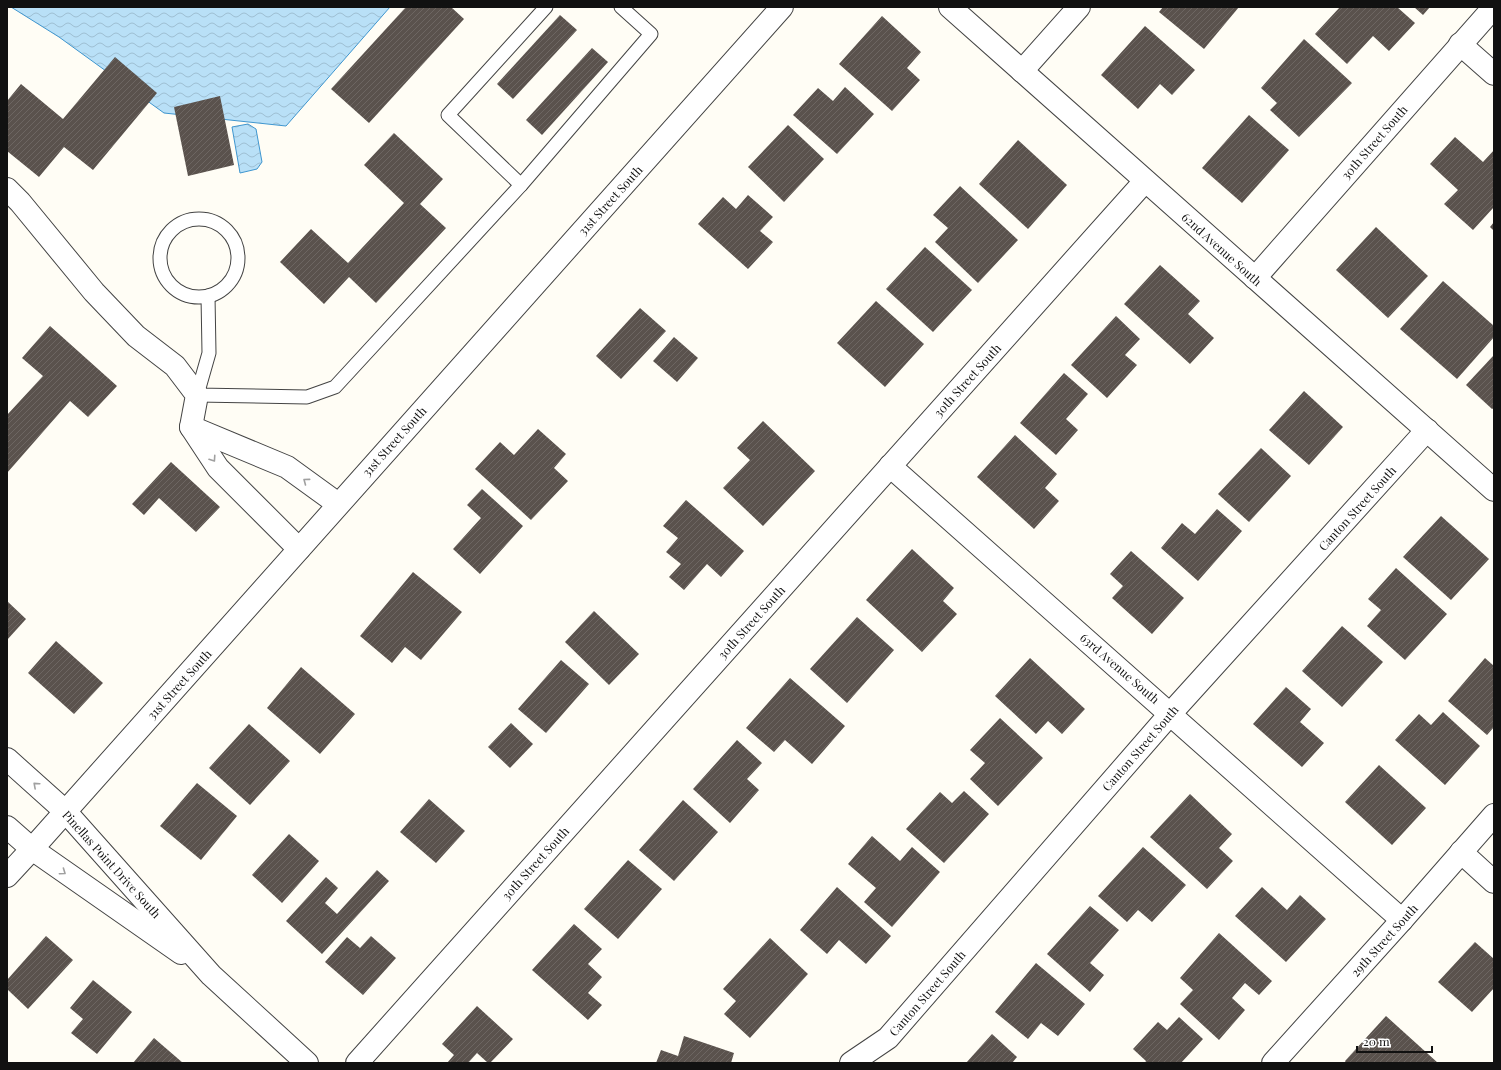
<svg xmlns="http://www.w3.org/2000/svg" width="1501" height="1070" font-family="'Playfair Display',serif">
  <defs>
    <pattern id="water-waves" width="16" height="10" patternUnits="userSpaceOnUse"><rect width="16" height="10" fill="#b9e0f7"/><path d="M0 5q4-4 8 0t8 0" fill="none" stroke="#9ebfd3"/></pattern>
    <pattern id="building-hatch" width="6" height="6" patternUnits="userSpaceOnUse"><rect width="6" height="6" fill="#5a524d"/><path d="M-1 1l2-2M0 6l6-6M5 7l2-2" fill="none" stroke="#6d6662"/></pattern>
  </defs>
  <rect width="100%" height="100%" fill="#fffdf5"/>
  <g fill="url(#water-waves)" stroke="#3f96cf">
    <path d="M11,7H390L286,126L164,113L59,37Z"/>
    <path d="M248,124L256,129L262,162L257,169L240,173L232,127Z"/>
  </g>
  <g fill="url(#building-hatch)">
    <path d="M406,7H451L464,19L369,123L331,89Z"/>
    <path d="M1163,7H1239L1204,49L1159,12Z"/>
    <path d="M1340,7H1397L1415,23L1389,51L1373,36L1347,64L1315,34Z"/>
    <path d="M1414,7H1430L1423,15Z"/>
    <path d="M560,15L577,30L513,99L497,84Z"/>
    <path d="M882,16L921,52L907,68L920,80L892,111L839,64Z"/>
    <path d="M1145,26L1195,70L1172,95L1160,84L1138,109L1101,75Z"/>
    <path d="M1304,39L1352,83L1299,137L1270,110L1277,103L1261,88Z"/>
    <path d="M592,48L608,62L542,135L526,120Z"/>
    <path d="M115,57L157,93L93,170L64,147L39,177L7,151V101L21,84L63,119Z"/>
    <path d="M845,87L874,114L837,154L793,115L818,88L833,101Z"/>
    <path d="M220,96L234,165L188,176L174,107Z"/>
    <path d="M1249,115L1289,150L1242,203L1202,168Z"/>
    <path d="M788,125L824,159L784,202L748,167Z"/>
    <path d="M394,133L443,179L420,204L446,228L376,303L349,277L324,304L280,262L311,229L348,263L404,203L364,165Z"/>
    <path d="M1455,137L1483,162L1494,150V207L1473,230L1444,204L1458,190L1430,164Z"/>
    <path d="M1018,140L1067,185L1028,229L979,184Z"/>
    <path d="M960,186L1018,240L978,283L935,242L948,228L933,215Z"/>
    <path d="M748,195L773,217L760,231L773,242L748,269L698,224L723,197L736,209Z"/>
    <path d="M1494,222V231L1490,227Z"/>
    <path d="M1376,227L1428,276L1388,318L1336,270Z"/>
    <path d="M925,247L972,290L933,332L886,289Z"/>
    <path d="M1160,265L1200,301L1188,314L1214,338L1190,364L1124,304Z"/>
    <path d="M1443,281L1494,326V337L1457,379L1400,329Z"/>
    <path d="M876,301L924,344L885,387L837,343Z"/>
    <path d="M640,308L666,331L621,379L596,356Z"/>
    <path d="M1116,316L1140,339L1125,355L1137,365L1107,398L1071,365Z"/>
    <path d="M50,326L117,386L88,417L70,401L7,473V415L43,376L22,358Z"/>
    <path d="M674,337L698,358L677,382L653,361Z"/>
    <path d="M1494,355V408L1492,409L1466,385Z"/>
    <path d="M1064,373L1088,394L1066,419L1078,430L1056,455L1020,423Z"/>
    <path d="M1304,391L1343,427L1309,465L1269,430Z"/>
    <path d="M763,421L815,471L763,526L723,488L750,460L737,448Z"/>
    <path d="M538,429L566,454L554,468L568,481L531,520L475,469L500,442L514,455Z"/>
    <path d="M1015,435L1057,474L1045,488L1059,501L1034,529L977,477Z"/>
    <path d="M1261,448L1291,476L1249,522L1218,494Z"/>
    <path d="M171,462L220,507L196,532L159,498L144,515L132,504Z"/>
    <path d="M482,489L523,526L480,574L453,549L481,518L467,505Z"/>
    <path d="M686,500L744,551L721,577L707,564L684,590L669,577L681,564L666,552L678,538L663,526Z"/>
    <path d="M1217,509L1242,531L1198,581L1161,548L1182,523L1195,534Z"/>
    <path d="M1441,516L1489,559L1451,600L1403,557Z"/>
    <path d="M912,549L954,588L943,601L957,614L922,652L866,600Z"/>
    <path d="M1131,551L1184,598L1152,634L1112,598L1123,586L1110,574Z"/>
    <path d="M1396,568L1447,614L1405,660L1367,626L1381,610L1368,599Z"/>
    <path d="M413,572L462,612L421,660L405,647L392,663L360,636Z"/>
    <path d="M7,601L26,619L7,640Z"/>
    <path d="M594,611L639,654L609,685L565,642Z"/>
    <path d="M857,617L894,650L847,703L810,669Z"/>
    <path d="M1342,626L1383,662L1342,707L1302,671Z"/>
    <path d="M56,641L103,683L74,714L28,673Z"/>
    <path d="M1030,658L1085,709L1062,734L1048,721L1036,734L995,696Z"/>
    <path d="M1485,658L1494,666V727L1487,735L1448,701Z"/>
    <path d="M561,660L589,684L546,733L518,709Z"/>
    <path d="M301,667L355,714L320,754L267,708Z"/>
    <path d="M790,678L845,726L812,764L785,740L774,752L746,728Z"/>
    <path d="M1286,687L1311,709L1300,722L1324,743L1302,767L1253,724Z"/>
    <path d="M1443,712L1480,746L1445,785L1395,740L1419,714L1431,725Z"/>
    <path d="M1000,718L1043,758L998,806L970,779L985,763L970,750Z"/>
    <path d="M511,723L533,744L510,768L488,747Z"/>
    <path d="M249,724L290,761L250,805L209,768Z"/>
    <path d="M737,740L762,763L747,779L759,790L730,823L693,789Z"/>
    <path d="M1379,765L1426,808L1392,845L1345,802Z"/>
    <path d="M197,783L237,816L201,860L160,826Z"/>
    <path d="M964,791L989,814L944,863L906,829L940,792L952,803Z"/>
    <path d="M1190,794L1232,834L1219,848L1233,861L1207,889L1150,837Z"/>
    <path d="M429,799L465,831L436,863L400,832Z"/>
    <path d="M683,800L718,832L674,881L639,850Z"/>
    <path d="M289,834L319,861L282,903L252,875Z"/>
    <path d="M872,836L900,861L912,847L940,872L892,927L864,902L876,888L848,864Z"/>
    <path d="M1143,847L1186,885L1152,922L1138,910L1127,922L1098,896Z"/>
    <path d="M628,860L662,889L618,939L584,909Z"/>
    <path d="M377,870L389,881L322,954L286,921L326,877L338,888L325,903L337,914Z"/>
    <path d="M837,887L891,936L866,964L839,940L827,954L800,930Z"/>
    <path d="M1262,887L1287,910L1300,895L1326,919L1286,962L1235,916Z"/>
    <path d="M1090,906L1119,930L1090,963L1104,975L1090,992L1047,954Z"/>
    <path d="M574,924L602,949L588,964L602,977L588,993L602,1005L588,1020L532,970Z"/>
    <path d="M1219,933L1272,981L1259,995L1245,983L1232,998L1245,1010L1219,1040L1180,1004L1193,990L1180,978Z"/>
    <path d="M46,936L73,960L28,1009L7,989V980Z"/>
    <path d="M371,936L396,958L363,995L325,962L347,937L360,948Z"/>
    <path d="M770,938L808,974L750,1038L724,1014L736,1001L723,989Z"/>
    <path d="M1475,942L1494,959V988L1472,1012L1438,982Z"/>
    <path d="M1036,963L1085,1004L1058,1036L1041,1023L1028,1039L995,1012Z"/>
    <path d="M93,980L132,1012L97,1054L71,1033L83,1019L70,1008Z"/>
    <path d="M477,1006L513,1039L490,1063H488L477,1053L468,1063H447L454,1055L442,1044Z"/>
    <path d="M1386,1016L1438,1063H1346L1345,1061Z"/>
    <path d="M1179,1017L1203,1039L1181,1063H1145L1146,1061L1133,1049L1158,1022L1167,1030Z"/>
    <path d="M992,1034L1017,1057L1012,1063H966Z"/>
    <path d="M684,1036L734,1053L731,1063H656L661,1050L678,1056Z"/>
    <path d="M154,1038L183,1063H133Z"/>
  </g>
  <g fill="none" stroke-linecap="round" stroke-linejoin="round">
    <g stroke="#444" stroke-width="15">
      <g id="service">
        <path d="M521,185L448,115L546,7"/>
        <circle cx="199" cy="258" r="39"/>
        <path d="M208,296L209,353L197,395L307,397L335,387L521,185L651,34L621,7"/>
      </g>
    </g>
    <g stroke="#444" stroke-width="24">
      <g id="minor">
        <path d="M950,7L1494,490"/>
        <path d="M1460,44L1494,74"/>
        <path d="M1022,71L1079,7"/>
        <path d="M7,189L20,202L94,292L136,336L175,366L197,395L191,427L218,468L299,549"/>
        <path d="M1255,278L1494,7"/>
        <path d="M191,427L287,467L338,504"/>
        <path d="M890,466L1402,920"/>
        <path d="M1461,852L1494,882"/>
        <path d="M7,876L32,849"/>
        <path d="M357,1063L1145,181"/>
        <path d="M851,1063L888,1038L1171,713L1427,430"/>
        <path d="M1273,1063L1402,920L1494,815"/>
      </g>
    </g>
    <g stroke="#444" stroke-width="24">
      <g id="tertiary">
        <path d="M7,759L65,811L211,975L307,1063"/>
        <path d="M7,827L32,849L181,953"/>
        <path d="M32,849L782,7"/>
      </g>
    </g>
    <use href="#service" stroke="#fff" stroke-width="13"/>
    <use href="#minor" stroke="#fff" stroke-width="22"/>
    <use href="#tertiary" stroke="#fff" stroke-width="22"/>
  </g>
  <defs><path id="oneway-chevron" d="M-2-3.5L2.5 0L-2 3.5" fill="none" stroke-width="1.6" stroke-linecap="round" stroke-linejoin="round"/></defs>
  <g stroke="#a0a0a0">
    <use href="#oneway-chevron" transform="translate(213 459) rotate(56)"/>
    <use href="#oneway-chevron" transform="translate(306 481) rotate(-143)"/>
    <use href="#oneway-chevron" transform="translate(36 785) rotate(-138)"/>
    <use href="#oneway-chevron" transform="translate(63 872) rotate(35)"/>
  </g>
  <g text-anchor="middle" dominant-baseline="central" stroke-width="4" stroke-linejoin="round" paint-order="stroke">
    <g font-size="12" fill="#111" stroke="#fff">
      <text transform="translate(1374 142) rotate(-49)">30th Street South</text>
      <text transform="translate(610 200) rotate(-48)">31st Street South</text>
      <text transform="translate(1222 249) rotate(42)">62nd Avenue South</text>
      <text transform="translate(967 380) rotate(-48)">30th Street South</text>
      <text transform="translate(394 441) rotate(-48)">31st Street South</text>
      <text transform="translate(1357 508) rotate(-48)">Canton Street South</text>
      <text transform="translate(751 622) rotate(-48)">30th Street South</text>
      <text transform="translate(1120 668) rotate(41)">63rd Avenue South</text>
      <text transform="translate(179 684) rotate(-48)">31st Street South</text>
      <text transform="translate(1140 748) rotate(-49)">Canton Street South</text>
      <text transform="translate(535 863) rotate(-48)">30th Street South</text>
      <text transform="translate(112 864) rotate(48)">Pinellas Point Drive South</text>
      <text transform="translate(1384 940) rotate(-48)">29th Street South</text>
      <text transform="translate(927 993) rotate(-49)">Canton Street South</text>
    </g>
  </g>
  <rect width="1501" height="1070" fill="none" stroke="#111111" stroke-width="16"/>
  <path d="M1357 1046v6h75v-6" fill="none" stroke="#111111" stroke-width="2"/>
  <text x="1363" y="1046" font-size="12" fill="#111111" stroke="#ffffff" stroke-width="3" paint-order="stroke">20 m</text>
</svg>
